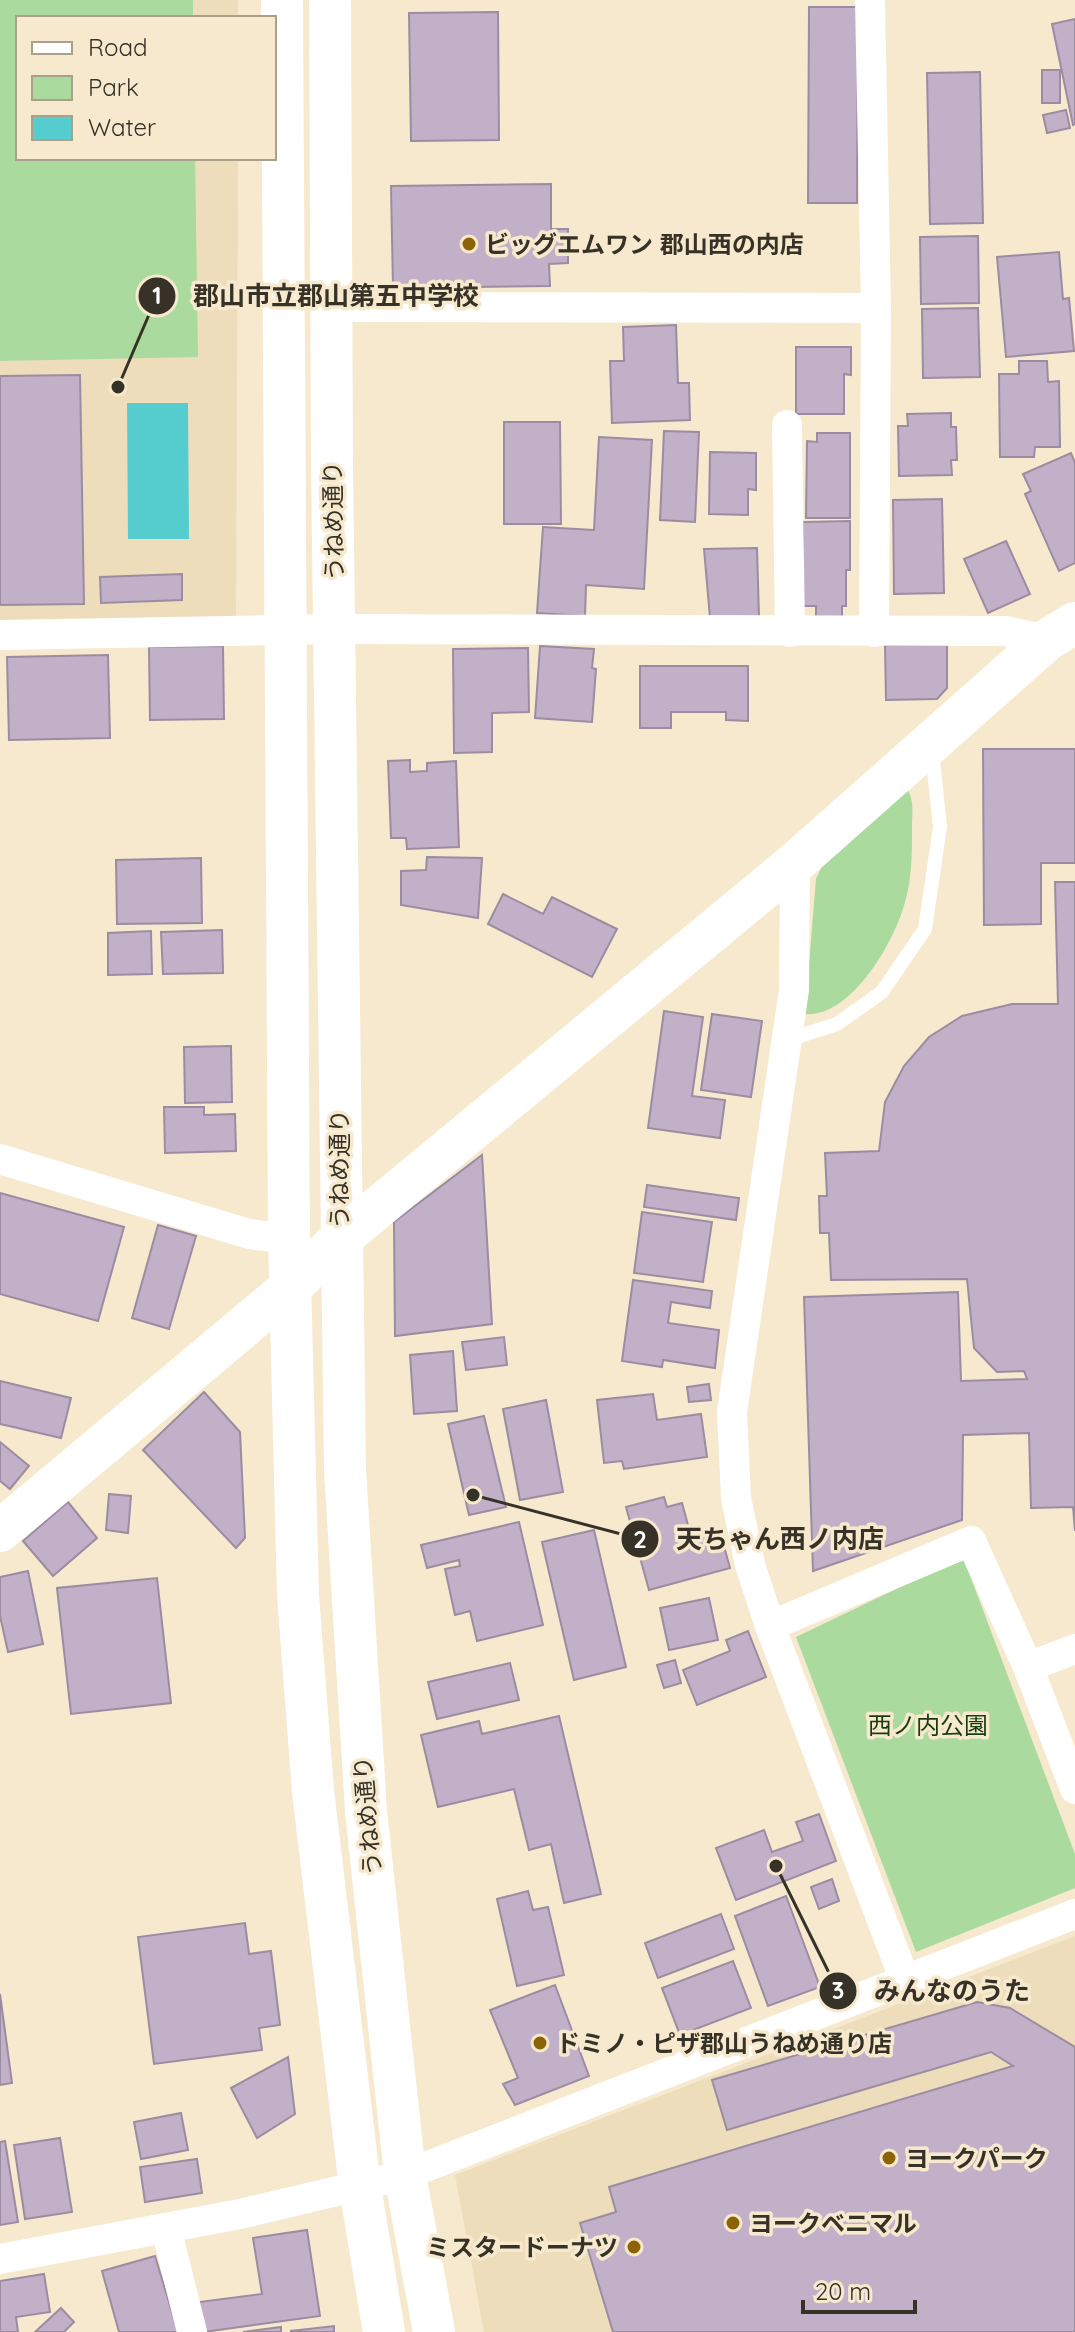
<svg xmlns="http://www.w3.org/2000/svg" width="1075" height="2332" font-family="Quicksand,'Noto Sans JP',sans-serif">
  <rect width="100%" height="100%" fill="#f6e9ce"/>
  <g fill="#edddbb">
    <path d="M0,0H238V18H18V158H238L236,617L0,620Z"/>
    <path d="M1075,1936V2332H484L455,2175Z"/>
  </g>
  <g fill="#aada9d">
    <path d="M0,0H193V18H18V158H195L198,357L0,361Z"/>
    <path d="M906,788C915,799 912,814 912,829C912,854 912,878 905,902C895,941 851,1018 805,1014L816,879L823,864Z"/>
    <path d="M963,1557L1075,1854V1888L916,1952L796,1637Z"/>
  </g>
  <path fill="#55cccd" d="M127,403H188L189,539H128Z"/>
  <g fill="#c1b0c8" stroke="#9c8ca2" stroke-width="2">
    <path d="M809,7H858L857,203H808Z"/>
    <path d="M498,12L499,140L411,141L409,13Z"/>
    <path d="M1075,19V124L1073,125L1052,24Z"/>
    <rect x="1042" y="70" width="18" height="33"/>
    <path d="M980,72L983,223L930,224L927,73Z"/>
    <path d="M1066,110L1070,128L1047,133L1043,115Z"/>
    <path d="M551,184V229H568V263L549,264L550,286L393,288L391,186Z"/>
    <path d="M978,236L979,303L921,304L920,237Z"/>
    <path d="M1059,252L1063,299L1069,298L1074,351L1006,357L997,257Z"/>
    <path d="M978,308L980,377L923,378L922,309Z"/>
    <path d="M676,325L678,383H689L690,420L612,423L610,361H624L623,327Z"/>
    <path d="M796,347H851V375L844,374V414H796Z"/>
    <path d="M1019,361H1047L1048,382L1059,381L1060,447H1035L1034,457H1000L999,374H1019Z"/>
    <path d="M80,375L84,604L0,605V376Z"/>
    <path d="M951,413V427H956L957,460H951L952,475L899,476L898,426H908L907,414Z"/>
    <path d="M504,422H560L561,524H504Z"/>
    <path d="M664,431L699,432L695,522L660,520Z"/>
    <path d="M817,433H850V518H806L807,441L817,442Z"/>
    <path d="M599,437L652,440L644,589L586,585L585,616L537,613L543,527L594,530Z"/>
    <path d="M710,452L756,453V490L748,489V515L709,514Z"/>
    <path d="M1071,453L1075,463V563L1059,571L1025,494L1031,491L1023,474Z"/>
    <path d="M942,499L944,593L894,594L893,500Z"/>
    <path d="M850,521V570H846V606H842V617H816V606H803V522Z"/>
    <path d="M1006,541L1030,594L988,613L964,559Z"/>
    <path d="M757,548L759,617L710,618L704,549Z"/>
    <path d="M182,574V600L101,603L100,577Z"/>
    <path d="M885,645H947V688L937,699L886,700Z"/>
    <path d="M223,646L224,719L150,720L149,647Z"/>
    <path d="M540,646L594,649L592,668L596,669L592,722L535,718Z"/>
    <path d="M528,648L529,712L492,713V752L454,753L453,649Z"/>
    <path d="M108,655L110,738L9,740L7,657Z"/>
    <path d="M640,666H748V721L726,720V712H671V728H640Z"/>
    <path d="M983,749H1075V863H1041V924L984,925Z"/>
    <path d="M410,760V772L427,771V763L456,761L459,847L407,849L406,838H391L388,761Z"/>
    <path d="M427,857L482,858L478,918L401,905V871L426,870Z"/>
    <path d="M201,858L202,923L117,924L116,860Z"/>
    <path d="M1055,882H1075V1531L1073,1507L1031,1508L1029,1433L963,1435L962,1520L813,1571L804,1297L958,1292L961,1381L1027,1379L1024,1371L997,1372L974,1348L967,1279L831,1280L829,1233H820L819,1196H827L825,1153L879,1151L885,1102L904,1066L929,1037L962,1016L1012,1004H1058Z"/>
    <path d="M503,894L543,914L552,897L617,929L592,977L488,924Z"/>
    <path d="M222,930L223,973L163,974L161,932Z"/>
    <path d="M151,931L152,974L108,975V933Z"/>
    <path d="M664,1011L703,1017L692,1096L725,1100L720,1138L648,1128Z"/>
    <path d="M712,1014L762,1021L751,1097L701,1090Z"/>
    <path d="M231,1046L232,1102L185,1103L184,1047Z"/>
    <path d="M164,1107H204V1115L235,1114L236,1151L165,1153Z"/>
    <path d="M482,1155L492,1324L395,1336L394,1222Z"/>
    <path d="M647,1185L739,1198L736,1220L644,1207Z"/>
    <path d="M0,1193L124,1227L98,1321L0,1294Z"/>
    <path d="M642,1212L712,1222L703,1282L634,1273Z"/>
    <path d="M158,1225L196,1236L169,1329L132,1318Z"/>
    <path d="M633,1280L712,1291L710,1308L671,1302L668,1323L719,1330L715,1368L663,1360L662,1367L622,1361Z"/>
    <path d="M504,1337L507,1365L466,1370L462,1342Z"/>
    <path d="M453,1351L457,1411L414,1414L410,1355Z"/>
    <path d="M0,1381L71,1398L61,1438L0,1424Z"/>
    <path d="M709,1384L711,1400L689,1402L687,1387Z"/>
    <path d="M204,1392L240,1432L245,1538L236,1548L143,1450Z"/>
    <path d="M653,1394L657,1420L701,1414L707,1457L624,1469L622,1461L604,1463L597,1400Z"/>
    <path d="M546,1400L563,1492L520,1500L503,1409Z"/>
    <path d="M484,1416L506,1507L469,1515L448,1424Z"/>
    <path d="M0,1442L29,1466L10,1489L0,1481Z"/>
    <path d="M109,1494L131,1496L128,1533L106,1530Z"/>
    <path d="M664,1497L667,1507L682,1503L691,1536L719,1528L730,1568L649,1590L626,1507Z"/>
    <path d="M68,1502L97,1538L53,1576L23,1541Z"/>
    <path d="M519,1522L543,1625L477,1641L470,1611L455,1615L445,1569L460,1566L459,1560L427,1568L421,1545Z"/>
    <path d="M594,1530L626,1667L574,1680L542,1542Z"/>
    <path d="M28,1571L43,1644L8,1652L0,1616V1577Z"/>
    <path d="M157,1578L171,1703L71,1714L57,1588Z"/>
    <path d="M709,1598L718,1640L669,1650L660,1608Z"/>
    <path d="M748,1631L766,1677L697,1705L683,1670L730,1651L726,1640Z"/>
    <path d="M675,1660L681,1683L664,1688L657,1665Z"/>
    <path d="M510,1663L519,1700L437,1719L428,1682Z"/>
    <path d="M559,1716L601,1894L564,1903L551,1844L529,1850L514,1789L438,1807L421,1735L479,1721L482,1734Z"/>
    <path d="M819,1814L836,1861L736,1900L716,1848L764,1830L772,1852L803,1841L796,1822Z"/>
    <path d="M832,1879L839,1901L819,1909L811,1887Z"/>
    <path d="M528,1891L533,1910L548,1907L564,1975L517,1986L497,1899Z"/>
    <path d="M786,1896L820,1987L768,2006L735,1916Z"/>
    <path d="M721,1914L734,1949L658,1978L645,1943Z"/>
    <path d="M245,1923L249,1954L271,1951L280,2025L259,2028L262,2050L154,2064L138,1937Z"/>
    <path d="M733,1961L751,2008L680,2035L662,1988Z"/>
    <path d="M555,1985L589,2076L515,2105L503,2084L518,2078L490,2010Z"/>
    <path d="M0,1994L12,2083L0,2085Z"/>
    <path d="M977,2002L1010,2008L1075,2047V2332H613L580,2223L616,2212L609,2187L1013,2066L991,2052L727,2130L712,2080Z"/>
    <path d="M288,2057L295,2114L257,2138L231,2088Z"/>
    <path d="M181,2113L188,2150L141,2159L134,2122Z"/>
    <path d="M60,2138L72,2212L25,2219L14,2145Z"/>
    <path d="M5,2141L18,2222L0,2225V2142Z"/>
    <path d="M197,2159L202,2193L145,2202L140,2167Z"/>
    <path d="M307,2230L320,2316L204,2332L199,2302L262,2294L253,2238Z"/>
    <path d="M155,2256L178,2332H119L102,2271Z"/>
    <path d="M44,2274L50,2312L16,2317L18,2332H0V2281Z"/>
    <path d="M61,2308L74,2322L64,2332H35Z"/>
    <path d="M334,2326V2332H291V2331Z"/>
    <path d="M281,2327V2332H243Z"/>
  </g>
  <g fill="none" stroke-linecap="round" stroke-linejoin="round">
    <path stroke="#fff" stroke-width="14" d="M787,1040L837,1024L882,992L925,929L940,827L932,751"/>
    <g stroke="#fff" stroke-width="30">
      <path d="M870,0L876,308L874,632"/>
      <path d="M331,307L876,308"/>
      <path d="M787,425L790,632"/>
      <path d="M0,635L335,629L1005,631L1047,640"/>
      <path d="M795,863L794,990L732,1412L736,1498L750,1565L770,1626L904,1978"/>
      <path d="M0,1159L249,1234L289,1239"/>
      <path d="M770,1626L971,1541L1028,1667L1075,1789"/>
      <path d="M1028,1667L1075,1649"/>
      <path d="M166,2228L192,2332"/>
      <path d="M0,2259L240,2214L405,2175L1075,1914"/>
    </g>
    <g stroke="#fff" stroke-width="42">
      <path d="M282,0L289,1239L298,1596L313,1791L360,2187L384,2332"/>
      <path d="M330,0L332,466L345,1470L366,1811L405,2175L434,2332"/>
      <path d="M0,1531L290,1288L340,1239L795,863L1047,640L1075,623"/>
    </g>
  </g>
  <g fill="#8d6307" stroke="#f6e9ce" stroke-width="3">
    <circle cx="469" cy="244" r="8"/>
    <circle cx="540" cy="2043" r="8"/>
    <circle cx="889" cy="2158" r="8"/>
    <circle cx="733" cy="2223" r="8"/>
    <circle cx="634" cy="2247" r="8"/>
  </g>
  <g text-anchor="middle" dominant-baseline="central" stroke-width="7" stroke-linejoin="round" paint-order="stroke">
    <g font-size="24" font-weight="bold" fill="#373227" stroke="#f6e9ce" text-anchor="start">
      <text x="485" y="244">ビッグエムワン 郡山西の内店</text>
      <text x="556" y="2043">ドミノ・ピザ郡山うねめ通り店</text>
      <text x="905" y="2158">ヨークパーク</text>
      <text x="749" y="2223">ヨークベニマル</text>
      <text x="618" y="2247" text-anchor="end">ミスタードーナツ</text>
    </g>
    <g font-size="24" fill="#373227" stroke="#f6e9ce">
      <text transform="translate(333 521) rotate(-91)">うねめ通り</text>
      <text transform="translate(339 1169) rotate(-90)">うねめ通り</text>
      <text transform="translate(367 1816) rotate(-95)">うねめ通り</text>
    </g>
    <g font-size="24" fill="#193c0f" stroke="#f6e9ce">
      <text x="928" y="1725">西ノ内公園</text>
    </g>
  </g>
  <path fill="none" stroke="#373227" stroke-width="3" d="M118 387L157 296M473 1495L640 1539M776 1866L838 1991"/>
  <g fill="#373227" stroke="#f6e9ce" stroke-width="3">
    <circle cx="118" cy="387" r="8"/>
    <circle cx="473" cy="1495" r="8"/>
    <circle cx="776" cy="1866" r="8"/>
    <circle cx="157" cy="296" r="20"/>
    <circle cx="640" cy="1539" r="20"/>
    <circle cx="838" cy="1991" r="20"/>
  </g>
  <g font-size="24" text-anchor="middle" font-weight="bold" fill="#fff">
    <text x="157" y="304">1</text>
    <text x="640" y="1548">2</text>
    <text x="838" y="1999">3</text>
  </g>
  <g font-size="26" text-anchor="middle" font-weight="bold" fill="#373227" stroke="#f6e9ce" stroke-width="7" stroke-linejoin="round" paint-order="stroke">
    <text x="336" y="305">郡山市立郡山第五中学校</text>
    <text x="780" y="1548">天ちゃん西ノ内店</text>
    <text x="952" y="2000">みんなのうた</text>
  </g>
  <rect x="16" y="16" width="260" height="144" fill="#f6e9ce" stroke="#aaa08b" stroke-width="2"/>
  <rect x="32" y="42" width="40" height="12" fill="#ffffff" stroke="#aaa08b" stroke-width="2"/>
  <text x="88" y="56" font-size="24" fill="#373227">Road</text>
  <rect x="32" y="76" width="40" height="24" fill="#aada9d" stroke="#aaa08b" stroke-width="2"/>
  <text x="88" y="96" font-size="24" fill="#373227">Park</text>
  <rect x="32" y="116" width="40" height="24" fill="#55cccd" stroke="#aaa08b" stroke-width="2"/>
  <text x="88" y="136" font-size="24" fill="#373227">Water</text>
  <path d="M803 2300v12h112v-12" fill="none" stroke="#373227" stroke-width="4"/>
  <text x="815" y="2300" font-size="24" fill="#373227" stroke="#f6e9ce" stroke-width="6" paint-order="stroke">20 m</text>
</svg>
